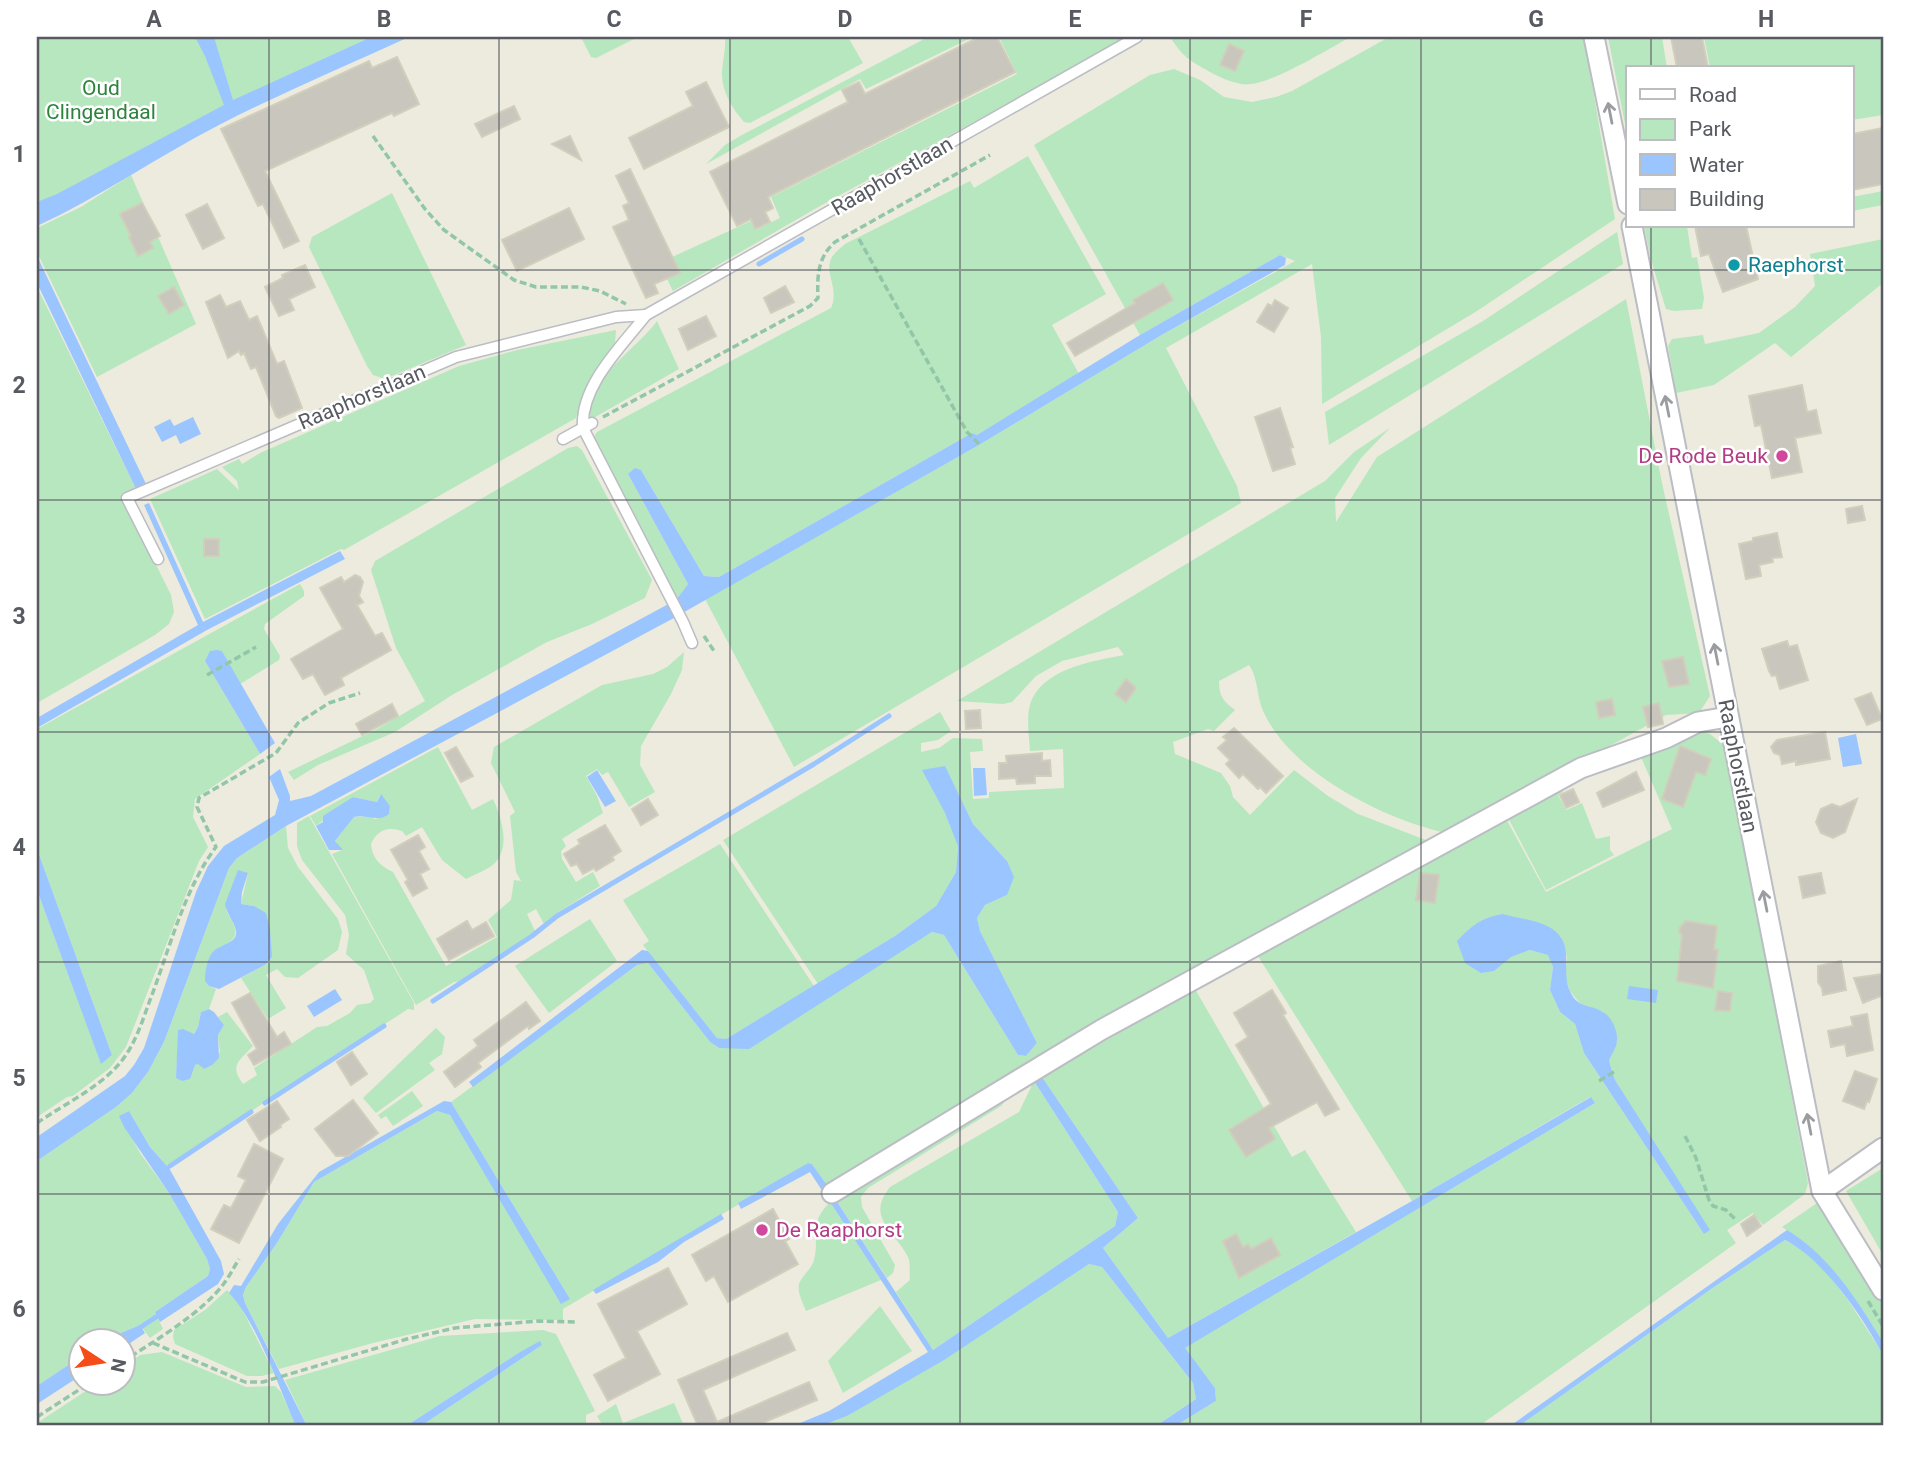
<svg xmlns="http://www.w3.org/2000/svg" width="1920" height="1463" font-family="Roboto,sans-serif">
  <rect width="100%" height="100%" fill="#ecebde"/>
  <g fill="#b7e7be" fill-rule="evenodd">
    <path d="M37,37H371L291,74L45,201L37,202Z"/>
    <path d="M581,37H638L596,58L591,57Z"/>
    <path d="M725,37H848L863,63L750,123L744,122C732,108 721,91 722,71C723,59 726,49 725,37Z"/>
    <path d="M928,37H973L866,89L860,79L706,164L725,145L742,135Z"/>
    <path d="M999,37H1130L820,206L673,291L659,263L751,221L755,230L780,218L771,197L1017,74Z"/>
    <path d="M1170,37H1351C1327,49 1266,89 1241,84C1231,82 1219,77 1210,72C1189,60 1184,58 1170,37Z"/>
    <path d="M1389,37H1584L1615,219L1477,311L1322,404L1321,337L1312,264L1166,348L1237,486L1241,503L794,767L705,599L979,445L1160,336L1295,261L1280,255L1140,335L1034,145L1150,75L1174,69L1200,80L1224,97L1252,102L1276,97L1292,91Z"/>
    <path d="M1608,37H1662L1667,68H1628V139Z"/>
    <path d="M1704,37H1883V115L1852,120V68H1710Z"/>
    <path d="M1028,156L1106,294L1052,325L1079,374L977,435L972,433L719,577L704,576L641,470L628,474L688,584L676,600L593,438L597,432L831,308C840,288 823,273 832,257C835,252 841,248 845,244L970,181L974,188Z"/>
    <path d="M131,175L196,324L97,377L37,252V228L81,207Z"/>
    <path d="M1883,191V205L1852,211V197Z"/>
    <path d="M392,193L466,345L385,379L373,375L367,366L309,247L312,237Z"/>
    <path d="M1644,226H1687L1692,258L1697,257L1704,298L1702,309L1674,311L1666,309L1651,260Z"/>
    <path d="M1617,232L1623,264L1329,445L1325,412L1483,321Z"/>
    <path d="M1883,239V283L1791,357L1775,343L1714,385L1676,393L1668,346L1672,339L1703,335L1705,344L1759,333L1795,307L1815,286L1810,254Z"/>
    <path d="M37,287L136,489L130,491L128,508L171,595L174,612L169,624L155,635L37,703Z"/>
    <path d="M1626,299L1662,483L1710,696L1699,713L1666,715L1455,831L1446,833C1384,819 1294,774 1265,715C1256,698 1259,679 1249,665L1219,681C1219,696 1223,701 1235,710L1214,731L1208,729L1173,742L1175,754L1221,773L1230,786L1233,797L1250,815L1294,770L1328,796L1358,814L1431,842L827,1185L812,1164L808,1163L563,1309V1320L475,1319L373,1343L279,1369L245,1303L243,1295L246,1287L277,1243L314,1182L437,1111L450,1115L570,1299L451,1102L637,965L648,963L710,1042L719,1048L849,984L932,932L944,935L1018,1055L1026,1056L1037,1043L980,931L977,918L985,905L1007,895V861L973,824L945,767L944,811L958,845L956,872L936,906L895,936L818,984L723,840L940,712L951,731L938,740L921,743V752L939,748L953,738L982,739L983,751L970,752L973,799L989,798V792L1064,788L1063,749L1030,751C1029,735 1025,712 1033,697C1050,667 1094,661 1124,655L1118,647L1062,661L1036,676L1012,702L1003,704L957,701L1325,481L1354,452L1390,428L1361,458L1335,498L1336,522L1377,457Z"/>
    <path d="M657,321L679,369L590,420C581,383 638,348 657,321Z"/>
    <path d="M616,330L615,343L583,393L576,418L344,550L341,549L205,619L150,499L217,469L239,490L237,481L222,467L239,459L242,464L260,453L459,366L517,350Z"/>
    <path d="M577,446L582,450L652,580L645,598L592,624L547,642L452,695L395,732L318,765L294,780L288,772L377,729L425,701L396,648L371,570L375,561L568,448Z"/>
    <path d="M300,584L304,591V596L265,624L264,629L280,656L279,660L240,684L222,651L205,661L260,754L195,799L193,817L208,847L199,861L126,1047L110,1068L73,1096L67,1097L37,1117V890L101,1063L112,1055L37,849V729Z"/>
    <path d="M684,652L682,670L671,694L641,746L640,765L655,792L629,807L608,772L602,775L597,769L586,776L597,796L603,813L562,839L566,846L561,851L562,859L576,882L593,872L600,886L557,913L544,924L536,909L527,914L535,931L463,981L454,982L416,1005L332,854L342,850L335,841L354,817L369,816L375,819L389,814L390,806L380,795L377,802L353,797L316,826L310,816L438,747L472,810L493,799C501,816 511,846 495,863C488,870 475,874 466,879L442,860L422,827L406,836L402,831C388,826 377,830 371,844C372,858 380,866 393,872L446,966L497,937L488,920L511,900L514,880L521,881L516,872L510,816L515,812L491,763L494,747L602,685L653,674L667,667Z"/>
    <path d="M1702,732L1710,734L1725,746L1808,1183L1805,1194L1763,1225L1753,1213L1727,1230L1736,1243L1479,1426H1175L1216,1401L1215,1388L1184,1348L1595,1103L1590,1097L1412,1201L1256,953L1504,815L1546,892L1672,829L1641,757ZM1560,936L1567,957L1565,977L1570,991L1582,1006L1604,1012L1617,1041L1609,1061L1615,1080L1704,1234L1584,1053L1575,1024L1560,1012L1550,990L1553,967L1549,955L1530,950L1511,957Z"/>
    <path d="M1558,784L1563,792L1558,795L1566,810L1582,803L1596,839L1610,836V850L1614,855L1546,890L1506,814Z"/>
    <path d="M309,816L414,1003V1010L408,1009L167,1166L150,1147L129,1111L120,1116L140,1153L169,1193L207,1259L210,1269L208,1276L155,1312L163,1329L150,1338L140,1325L104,1340H80V1357L37,1386V1161L116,1107L132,1093L148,1072L164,1042L229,868L237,858L286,826L288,848L298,867L338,919L342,932L338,950L298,978L285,977L277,969L266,975L286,1008L268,1019L241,978L265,965L272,957L254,906L241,904L248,873L226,910C235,928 244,937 220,947L209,986L216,989L209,1009L201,1012L198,1027L193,1035L189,1034L177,1060L176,1078L198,1063L204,1069L210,1065L220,1052L218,1035L224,1025L218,1017L227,1012L253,1046C239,1061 229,1065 243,1084L257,1075L254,1068L317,1027L327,1026L350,1013L357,1005L370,1003L374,999L364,970L346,954L349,935L345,915L302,860L297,846V823Z"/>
    <path d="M720,844L814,986L726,1039L717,1038L643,945L649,941L623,900Z"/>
    <path d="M590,919L617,961L549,1013L515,966Z"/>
    <path d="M1195,989L1292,1157L1305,1150L1356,1232L1168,1338L1103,1248L1138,1218L1042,1077Z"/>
    <path d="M436,1028L445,1037L442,1054L429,1063L435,1070L376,1113L363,1098Z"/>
    <path d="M1034,1081L1118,1212L1115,1226L933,1350L896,1292L910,1280C909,1273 911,1264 908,1257C895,1231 865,1218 890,1187L1019,1112Z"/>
    <path d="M412,1091L423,1106L393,1126L386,1116L381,1119L378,1115Z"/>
    <path d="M1011,1093L1001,1106L868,1188L861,1197L862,1207L895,1265L893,1273L887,1278L834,1197Z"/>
    <path d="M1883,1168V1255L1846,1191Z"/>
    <path d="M1820,1201L1883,1300V1342C1855,1297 1828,1255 1782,1227Z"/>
    <path d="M830,1202L881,1280L806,1311C803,1303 797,1292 799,1284C802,1275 812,1269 814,1260C820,1236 808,1224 830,1202Z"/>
    <path d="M1785,1240C1829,1263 1853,1309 1880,1349L1883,1355V1426H1519L1714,1287Z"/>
    <path d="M1089,1264L1102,1267L1193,1383L1196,1399L1156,1426H821L847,1416Z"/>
    <path d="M227,1290L239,1303L274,1373L262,1376H247L175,1344L173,1337L174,1330L205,1310Z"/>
    <path d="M880,1306L912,1351L843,1393L828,1361Z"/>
    <path d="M543,1330L556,1334L595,1411L586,1415V1426H421L542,1345L540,1342L520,1352L406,1426H307L285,1380L440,1336Z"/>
    <path d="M162,1352L246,1387L275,1386L281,1392L296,1426H37V1423L98,1383L122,1382L123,1367L140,1355Z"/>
    <path d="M674,1403L684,1426H603L597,1416L616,1404L623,1423Z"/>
  </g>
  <g fill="#9bc5ff">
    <path d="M195,37H214L233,100L371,37H409C346,66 281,93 219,125C157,157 100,197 37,226V202L57,194L224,105L205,56Z"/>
    <path d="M1280,255L1286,258L1285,265L1160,336L979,445L672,619L286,826L237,858L229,868L164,1042L148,1072L132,1093L116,1107L37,1161V1137L125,1076L134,1065L144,1048L196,892L208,866L224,846L275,815L279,800L269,777L280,769L290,796V801L311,796L676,600L688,584L628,474L635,468L641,470L704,576L719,577L972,433L977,435L1140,335Z"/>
    <path d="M37,256L146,484L136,489L37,283Z"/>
    <path d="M193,417L201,434L180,444L176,435L162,442L154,427L170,419L174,426Z"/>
    <path d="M149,503L203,622L340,551L345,559L207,630L37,728V718L198,625L144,505Z"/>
    <path d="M217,650L222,651L275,743L260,754L205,661L210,651Z"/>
    <path d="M1856,734L1862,764L1843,767L1838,738Z"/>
    <path d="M945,766L973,824L1007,861L1014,877L1007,895L985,905L977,918L980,931L1037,1043L1026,1056L1018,1055L944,935L932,932L749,1049L719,1048L710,1042L648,963L637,965L473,1087L469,1082L642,950L648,951L717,1038L726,1039L895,936L936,906L956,872L958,846L944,811L922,770Z"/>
    <path d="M973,768H985L987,795L974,796Z"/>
    <path d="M597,770L616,801L605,807L587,777Z"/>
    <path d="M381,794L390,806L389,814C378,823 367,814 354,817L335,841L343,850H329L316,826L323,822V816L353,797L377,802Z"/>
    <path d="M37,849L112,1055L101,1064L37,890Z"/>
    <path d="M238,870L248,873L242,892L241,904L254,906L266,913L270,929L272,957L265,965L219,989L209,986L205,981C205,972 207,960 212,953C219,944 238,944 236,931C234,921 226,913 225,904Z"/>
    <path d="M1503,914C1520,919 1548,921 1559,935C1572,950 1562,972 1569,989C1578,1010 1588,1003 1603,1012C1611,1016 1618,1031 1617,1040C1617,1047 1611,1055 1609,1061L1615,1080L1710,1230L1704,1234L1584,1053L1575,1024L1560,1012L1550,990L1553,967L1548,955L1530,950L1511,957L1494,971L1481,973L1465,963L1457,941C1471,926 1482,917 1503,914Z"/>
    <path d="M1629,986L1658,990L1656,1003L1627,999Z"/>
    <path d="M335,989L342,1000L314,1017L307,1006Z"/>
    <path d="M209,1009L214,1012L224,1025L218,1035L219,1058L212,1065L204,1069L198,1064L195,1065L190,1079L182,1081L176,1078L178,1030L183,1029L194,1034L198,1027L201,1012Z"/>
    <path d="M1042,1077L1138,1218L1103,1248L1168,1338L1412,1201L1591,1097L1595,1103L1185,1348L1215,1388L1216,1401L1175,1426H1156L1196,1399L1193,1383L1102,1267L1089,1264L944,1360L847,1416L821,1426H793L829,1411L928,1352L830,1202L834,1197L933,1350L1115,1226L1118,1212L1034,1081Z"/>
    <path d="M444,1101L451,1102L570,1299L561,1304L450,1115L437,1111L314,1182L277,1243L246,1287L243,1295L245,1303L307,1426H296C279,1388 257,1322 229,1293L234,1285L241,1286L278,1224L319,1172Z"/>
    <path d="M129,1111L150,1147L167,1166L174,1163L169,1168L221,1261L224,1274L218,1284L160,1322L155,1312L208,1276L210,1269L207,1259L169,1193L124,1127L119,1116Z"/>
    <path d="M808,1163L812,1164L827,1185L821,1189L810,1172L741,1209L738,1203Z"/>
    <path d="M721,1214L724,1219L684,1242L658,1262L596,1294L593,1290Z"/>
    <path d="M1787,1230C1830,1256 1857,1300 1883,1342V1355C1863,1317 1823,1259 1785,1240L1714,1287L1519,1426H1510Z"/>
    <path d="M140,1325L145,1333L123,1348L122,1340H104Z"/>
    <path d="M540,1341L542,1345L421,1426H406L520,1352Z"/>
    <path d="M80,1357V1376L37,1404V1386Z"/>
  </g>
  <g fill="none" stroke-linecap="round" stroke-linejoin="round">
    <g stroke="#9bc5ff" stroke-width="5">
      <path d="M759,264L802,239"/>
      <path d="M433,1001L532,936L557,916L814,764L889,716"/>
      <path d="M265,1103L384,1026"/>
      <path d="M170,1166L251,1112"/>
      <path d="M138,1329L162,1313"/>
    </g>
  </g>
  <g fill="#c9c7bd" stroke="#d1cebc" stroke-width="2">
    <path d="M979,37H997L1015,72L768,197L773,208L765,212L770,222L755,229L751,219L737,226L710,172L848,102L842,90L859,82L865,94Z"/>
    <path d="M1671,37H1702L1708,68H1677Z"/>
    <path d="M1229,44L1244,51L1235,71L1220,65Z"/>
    <path d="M397,57L419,104L394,116L392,113L265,171L299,241L284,248L263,204L258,206L221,129L369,61L372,68Z"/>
    <path d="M706,82L729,127L644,169L629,138L693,106L686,92Z"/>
    <path d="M514,106L520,119L482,137L475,124Z"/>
    <path d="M1883,128V184L1852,190V134Z"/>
    <path d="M570,136L581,160L552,144Z"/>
    <path d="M630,169L680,273L654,284L658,293L646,298L613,227L629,220L623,206L629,203L616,176Z"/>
    <path d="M142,203L160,236L150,242L153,248L138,256L129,237L131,236L120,214Z"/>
    <path d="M207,204L224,238L203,249L186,215Z"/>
    <path d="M569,208L584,239L517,271L502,240Z"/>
    <path d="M1695,226H1746L1758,279L1723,292L1709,254L1701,256Z"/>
    <path d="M305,265L315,287L289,299L294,310L279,316L265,287L283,278L282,275Z"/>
    <path d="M1163,283L1173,300L1075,356L1067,343L1135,303L1133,300Z"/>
    <path d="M785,286L794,302L771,313L764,298Z"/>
    <path d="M174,287L184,305L169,314L158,296Z"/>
    <path d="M220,295L226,307L240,301L249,320L257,316L277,364L284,361L302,408L279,418L276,416L256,367L251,369L244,353L241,355L239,351L228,358L206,302Z"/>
    <path d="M1275,300L1288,308L1274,332L1257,322L1268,304L1272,306Z"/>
    <path d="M706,316L716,336L688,350L679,329Z"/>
    <path d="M1802,385L1807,412L1816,410L1821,433L1795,438L1802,472L1772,478L1761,425L1755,426L1749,396Z"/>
    <path d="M1280,408L1293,447L1290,448L1295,464L1273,471L1255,417Z"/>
    <path d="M1862,506L1865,520L1848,523L1846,509Z"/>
    <path d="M1777,533L1782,557L1772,558L1773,562L1759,565L1761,576L1746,579L1739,544L1753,541V538Z"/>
    <rect x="204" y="539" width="15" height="17"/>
    <path d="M355,575L360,577L363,582L359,596L363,602L357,605L375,636L382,633L391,650L341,678L344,685L325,695L313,674L303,679L291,659L343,629L320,588L341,577L344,582Z"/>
    <path d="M1787,641L1789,647L1797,645L1808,680L1780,689L1776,675L1772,676L1769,671L1762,649Z"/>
    <path d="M1683,657L1689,684L1669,687L1662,661Z"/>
    <path d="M1126,679L1136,688L1126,702L1115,694Z"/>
    <path d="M1871,693L1882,719L1867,725L1855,699Z"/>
    <path d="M1612,699L1615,715L1599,718L1596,702Z"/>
    <path d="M1659,703L1663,724L1648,727L1643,707Z"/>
    <path d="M392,704L398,716L362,735L356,724Z"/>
    <path d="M980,710L981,728L966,729L965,711Z"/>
    <path d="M1234,728L1283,776L1266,793L1260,787L1258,789L1243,774L1239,778L1226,764L1230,760L1218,748L1227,740L1223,737Z"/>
    <path d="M1825,732L1830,759L1796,765V761L1782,764L1780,755L1774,753L1771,747L1777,740Z"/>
    <path d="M1680,746L1711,759L1705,775L1696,772L1683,807L1662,799Z"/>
    <path d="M456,747L473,776L461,782L445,753Z"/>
    <path d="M1042,753V761L1050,760L1051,776H1035V783L1017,784L1016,778L999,779V763H1007L1006,756Z"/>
    <path d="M1636,772L1644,790L1603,807L1597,793Z"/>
    <path d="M1573,789L1579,802L1566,808L1560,795Z"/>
    <path d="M648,799L658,815L641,825L632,809Z"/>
    <path d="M1857,799L1845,832L1833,838L1821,833L1816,822L1821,809L1832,804L1840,807Z"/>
    <path d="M605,825L621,851L612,857L614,860L596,871L594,868L583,874L577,864L571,866L564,854L580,844L578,840Z"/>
    <path d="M418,835L425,847L419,851L429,869L420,874L427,888L413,896L405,882L408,880L391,850Z"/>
    <path d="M1420,873L1439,875L1435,903L1416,900Z"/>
    <path d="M1821,873L1825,893L1803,898L1799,877Z"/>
    <path d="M467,921L472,930L486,922L494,936L449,960L437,939Z"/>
    <path d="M1686,921L1717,926L1714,949L1718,950L1713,988L1677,981L1682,935L1679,932L1680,927Z"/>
    <path d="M1841,961L1846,990L1823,995L1822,988L1818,982V966Z"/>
    <path d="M1883,974V995L1863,1003L1854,978Z"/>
    <path d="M1272,990L1286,1013L1283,1015L1339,1109L1325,1116L1317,1102L1269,1128L1275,1139L1246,1157L1229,1130L1271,1104L1236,1045L1248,1037L1234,1013Z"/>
    <path d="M1718,991L1732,993L1730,1011L1715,1010Z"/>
    <path d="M250,993L277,1037L284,1032L291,1044L254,1065L248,1055L257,1049L232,1003Z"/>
    <path d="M526,1002L540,1021L529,1029L528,1026L478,1063L481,1067L455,1087L444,1072L478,1046L474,1040Z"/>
    <path d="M1867,1014L1873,1050L1847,1056L1845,1044L1831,1047L1828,1031L1853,1026L1851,1017Z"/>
    <path d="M352,1052L367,1074L351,1085L337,1062Z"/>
    <path d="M1855,1071L1877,1079L1869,1102L1867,1101L1864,1109L1843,1101Z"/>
    <path d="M353,1100L378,1133L348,1156H336L315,1129Z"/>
    <path d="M277,1101L289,1119L280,1125L281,1127L260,1141L247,1120Z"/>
    <path d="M254,1144L283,1159L239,1243L211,1229L224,1205L231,1208L246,1180L238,1176Z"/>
    <path d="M773,1209L789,1239L785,1241L798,1264L728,1302L714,1276L706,1281L692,1255Z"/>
    <path d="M1754,1215L1761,1226L1747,1236L1741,1224Z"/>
    <path d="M1236,1234L1243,1247L1248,1244L1251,1249L1271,1238L1280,1255L1239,1278L1223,1241Z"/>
    <path d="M668,1268L687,1304L637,1331L660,1374L608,1401L594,1375L626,1358L598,1304Z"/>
    <path d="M787,1333L795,1350L703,1390L717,1422L809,1382L817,1400L755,1426H698L678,1380Z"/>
  </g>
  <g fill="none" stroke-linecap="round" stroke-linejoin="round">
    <g stroke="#bbbdc4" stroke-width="13">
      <g id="service">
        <path d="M563,439L592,423"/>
        <path d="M158,559L127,498L456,357L616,317L646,315"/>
        <path d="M692,643L683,622L583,428C580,386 621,347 646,315L1137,37"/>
      </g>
    </g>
    <g stroke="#bbbdc4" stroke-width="23">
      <g id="minor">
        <path d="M1594,37L1628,204"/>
        <path d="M1632,226L1822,1191L1883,1290"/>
        <path d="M1822,1191L1883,1148"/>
        <path d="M832,1193L1101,1030L1581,768L1666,738L1698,722L1728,717"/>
      </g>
    </g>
    <g stroke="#91c7a8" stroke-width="3.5" stroke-dasharray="7 3.5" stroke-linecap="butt">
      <path d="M373,136L425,209L444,230L514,280L536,287H581L600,291L626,304"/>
      <path d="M859,239L967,432L981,446"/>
      <path d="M603,417L810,306L818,298C817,275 818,257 835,242L990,155"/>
      <path d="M704,636L714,651"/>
      <path d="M207,675L256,647"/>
      <path d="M1599,1081L1617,1070"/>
      <path d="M37,1123C63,1105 100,1087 120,1063C135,1045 142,1022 150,1000C169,951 184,889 216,847L197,807L199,798L276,753L298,723L329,703L360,693"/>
      <path d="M1685,1136L1696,1158L1709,1200L1713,1206L1726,1210L1735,1219"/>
      <path d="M1868,1301L1883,1326"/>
      <path d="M153,1343L245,1382H263L407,1339L455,1328L538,1321L577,1322"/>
      <path d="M122,1362C153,1342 204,1312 225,1282C230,1275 234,1267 239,1259"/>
      <path d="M37,1417L91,1382"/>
    </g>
    <use href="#service" stroke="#fff" stroke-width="10"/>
    <use href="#minor" stroke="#fff" stroke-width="19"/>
  </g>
  <defs><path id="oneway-shaft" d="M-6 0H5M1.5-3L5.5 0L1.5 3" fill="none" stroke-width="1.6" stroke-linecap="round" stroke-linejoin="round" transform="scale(1.75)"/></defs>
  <g stroke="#9a9ca0">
    <use href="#oneway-shaft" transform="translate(1610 113) rotate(-101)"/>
    <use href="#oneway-shaft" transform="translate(1667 406) rotate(-101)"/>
    <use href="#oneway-shaft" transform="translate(1716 654) rotate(-101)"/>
    <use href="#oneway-shaft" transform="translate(1765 901) rotate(-101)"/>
    <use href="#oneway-shaft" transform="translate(1809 1124) rotate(-101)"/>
  </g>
  <path fill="none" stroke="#575a61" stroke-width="2" stroke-opacity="0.55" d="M269,37V1426M499,37V1426M730,37V1426M960,37V1426M1190,37V1426M1421,37V1426M1651,37V68M1651,226V1426M37,270H1883M37,500H1883M37,732H1883M37,962H1883M37,1194H1883"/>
  <circle fill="#0f9aa8" stroke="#fff" stroke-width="2.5" cx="1734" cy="265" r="7"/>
  <g fill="#d1479c" stroke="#fff" stroke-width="2.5">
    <circle cx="1782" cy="456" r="7"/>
    <circle cx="762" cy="1230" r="7"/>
  </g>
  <g text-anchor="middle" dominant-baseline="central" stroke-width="5" stroke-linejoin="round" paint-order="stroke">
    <g font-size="21" fill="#2d833e" stroke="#fff">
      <text x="101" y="88">Oud<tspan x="101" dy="24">Clingendaal</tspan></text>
    </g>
    <g font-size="21" fill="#575a61" stroke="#fff">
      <text transform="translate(892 176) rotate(-30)">Raaphorstlaan</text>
      <text transform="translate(362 397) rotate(-23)">Raaphorstlaan</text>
      <text transform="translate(1738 766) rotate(79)">Raaphorstlaan</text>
    </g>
    <g font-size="21" fill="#0d838f" stroke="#fff" text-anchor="start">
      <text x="1748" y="265">Raephorst</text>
    </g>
    <g font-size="21" fill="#b23c85" stroke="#fff" text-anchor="end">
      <text x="1768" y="456">De Rode Beuk</text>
      <text x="776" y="1230" text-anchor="start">De Raaphorst</text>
    </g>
  </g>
  <rect width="1920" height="1463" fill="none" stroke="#ffffff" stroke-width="77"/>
  <rect x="1626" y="66" width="228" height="161" fill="#ffffff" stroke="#bcbdc0" stroke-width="2"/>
  <rect x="1640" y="89" width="35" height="10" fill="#ffffff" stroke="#bcbdc0" stroke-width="2"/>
  <text x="1689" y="102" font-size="21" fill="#575a61">Road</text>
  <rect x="1640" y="119" width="35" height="21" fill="#b7e7be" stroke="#bcbdc0" stroke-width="2"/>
  <text x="1689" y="136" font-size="21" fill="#575a61">Park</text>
  <rect x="1640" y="154" width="35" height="21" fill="#9bc5ff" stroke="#bcbdc0" stroke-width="2"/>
  <text x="1689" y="172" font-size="21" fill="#575a61">Water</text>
  <rect x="1640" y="189" width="35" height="21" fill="#c9c7bd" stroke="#bcbdc0" stroke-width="2"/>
  <text x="1689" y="206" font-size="21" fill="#575a61">Building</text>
  <g transform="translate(102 1362) rotate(102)"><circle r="33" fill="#ffffff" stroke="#bcbdc0" stroke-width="2"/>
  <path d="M0-5L12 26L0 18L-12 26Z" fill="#f64c1a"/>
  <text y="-10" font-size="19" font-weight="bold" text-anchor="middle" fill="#575a61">N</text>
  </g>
  <rect x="38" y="38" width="1844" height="1386" fill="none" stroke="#575a61" stroke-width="2.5"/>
  <g font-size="23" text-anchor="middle" font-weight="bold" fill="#575a61">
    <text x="154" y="27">A</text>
    <text x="384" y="27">B</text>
    <text x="614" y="27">C</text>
    <text x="845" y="27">D</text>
    <text x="1075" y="27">E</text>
    <text x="1306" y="27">F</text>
    <text x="1536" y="27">G</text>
    <text x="1766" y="27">H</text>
    <text x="19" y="162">1</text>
    <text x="19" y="393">2</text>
    <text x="19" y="624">3</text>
    <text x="19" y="855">4</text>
    <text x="19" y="1086">5</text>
    <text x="19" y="1317">6</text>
  </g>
</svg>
